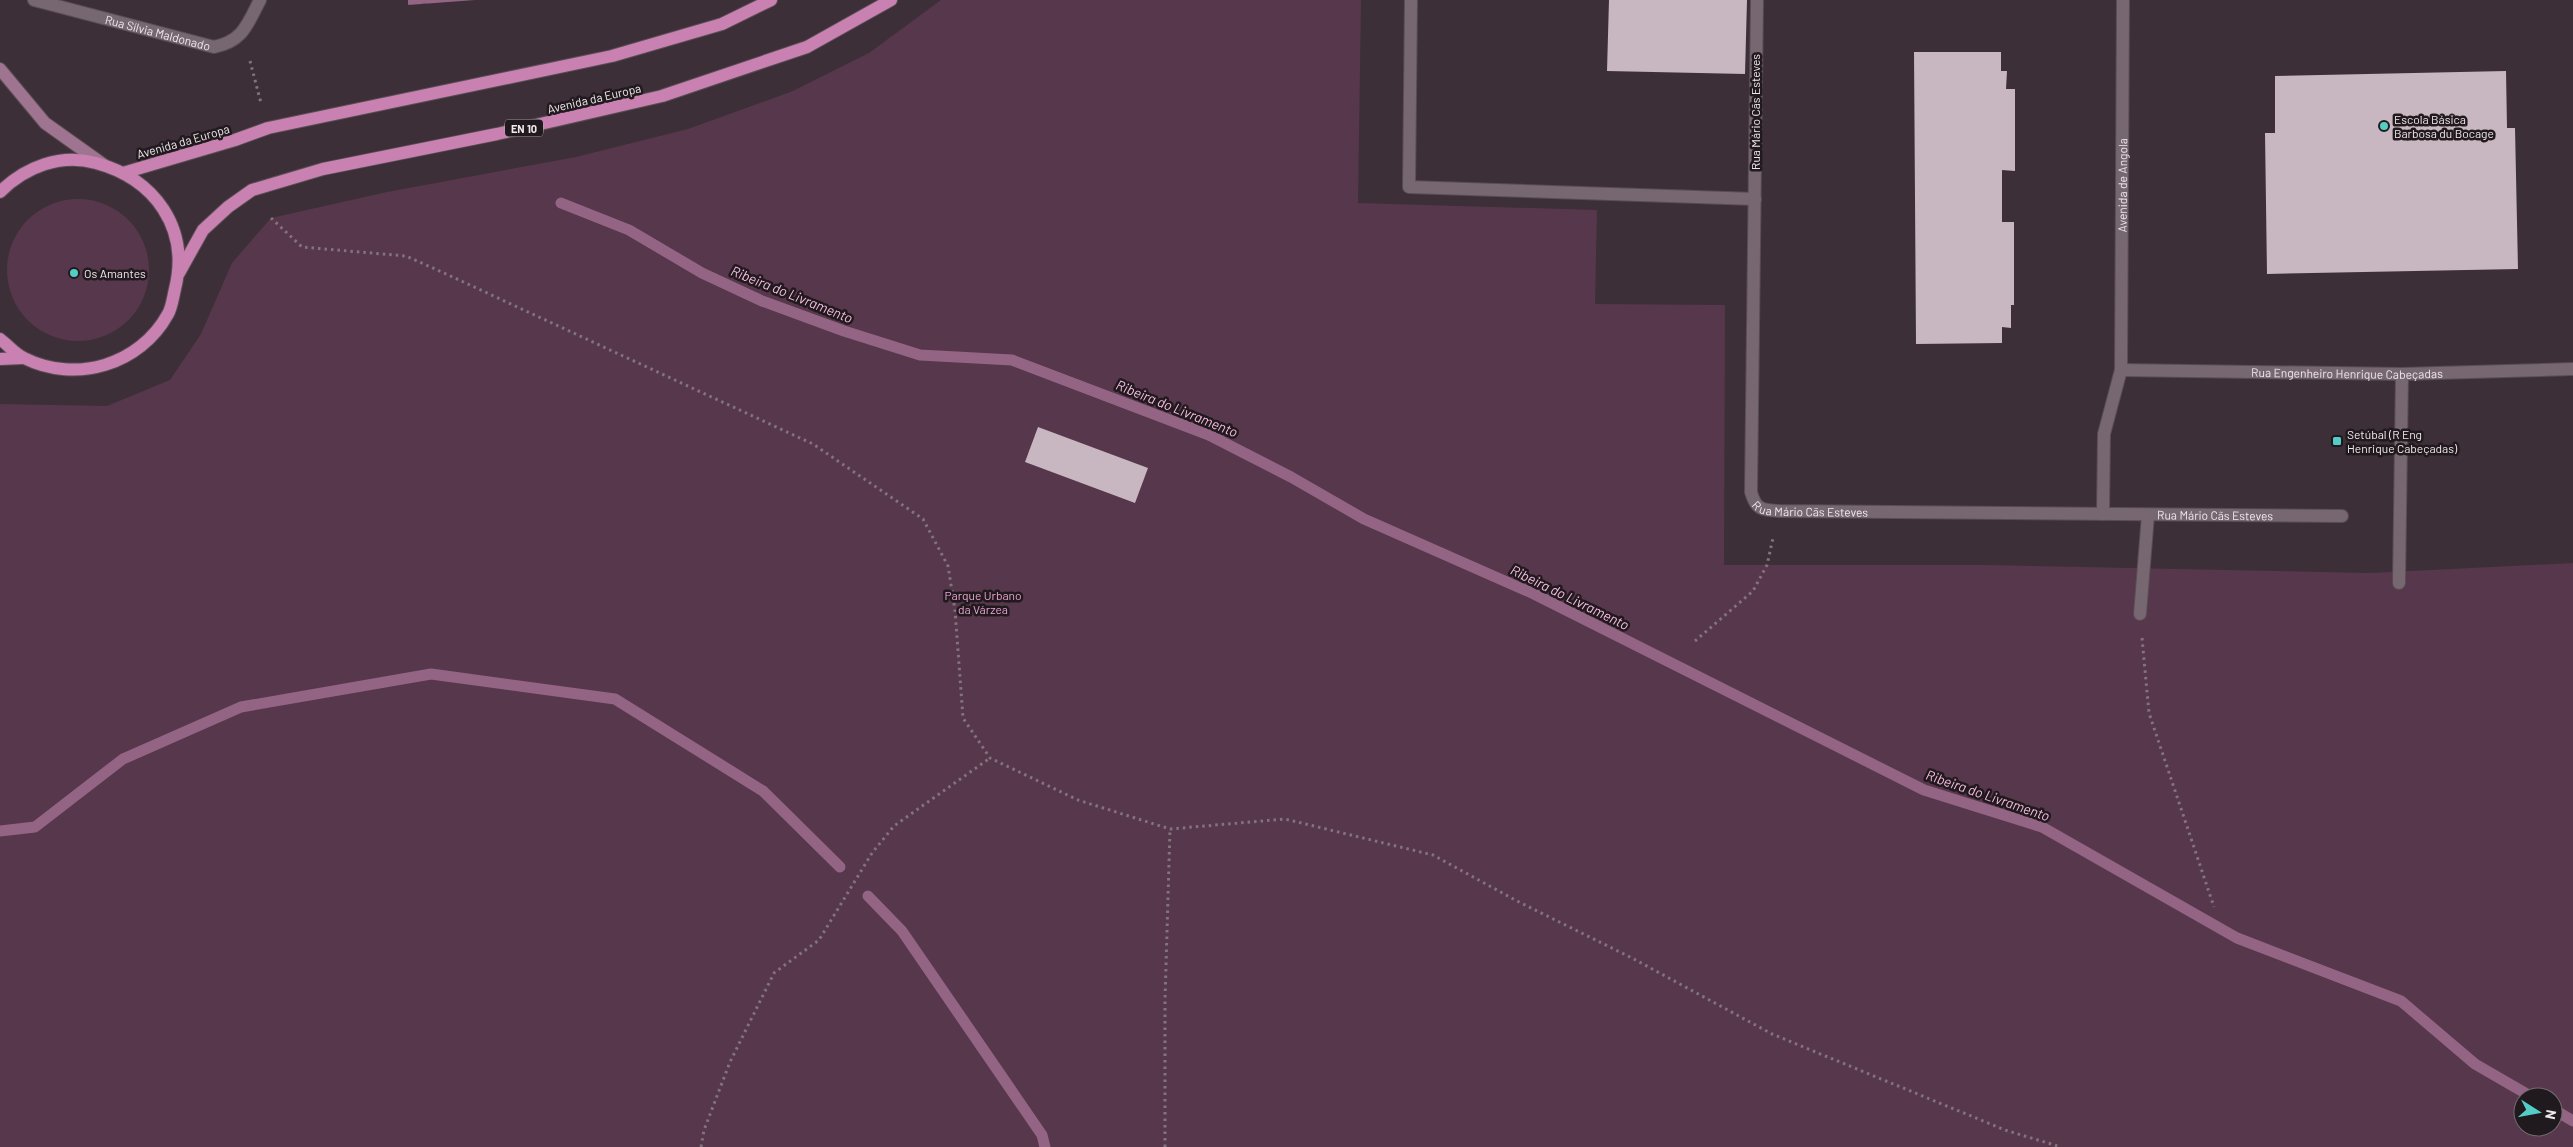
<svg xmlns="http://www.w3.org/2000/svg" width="2573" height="1147" font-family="Barlow,sans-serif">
  <defs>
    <pattern id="water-waves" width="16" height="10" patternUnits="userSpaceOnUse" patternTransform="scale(1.25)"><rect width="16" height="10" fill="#936483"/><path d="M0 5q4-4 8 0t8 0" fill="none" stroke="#715668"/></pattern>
  </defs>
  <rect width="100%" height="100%" fill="#3d2f38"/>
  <g fill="#57374c" fill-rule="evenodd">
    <path d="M941,0H1361L1358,203L1597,210L1595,304L1725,305L1724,565H1984L2370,573L2573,563V1147H0V404L107,406L170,380L201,334L232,263L271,218L387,192L576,157L688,129L793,91L869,53ZM2523,1097H2553V1127H2523Z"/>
    <circle cx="78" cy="270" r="71"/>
  </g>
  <path fill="url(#water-waves)" d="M408,0H475L408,5Z"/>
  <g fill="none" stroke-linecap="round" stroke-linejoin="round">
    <g stroke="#936483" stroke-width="11">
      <path d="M561,203L629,230L702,273L762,301L844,331L920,355L1012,360L1209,435L1291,477L1364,519L1534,594L1924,790L2042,827L2237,938L2401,1001L2475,1064L2532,1097"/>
      <path d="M0,831L35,827L123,759L241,707L431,674L615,699L763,791L840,867"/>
      <path d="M868,896L902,931L1042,1135L1045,1147"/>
      <path d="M2553,1109L2573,1121"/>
    </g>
  </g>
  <g fill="#c8b7c1">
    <path d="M1609,0H1747L1745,74L1607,71Z"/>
    <path d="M1914,52H2001V71H2007L2006,89H2015V171L2002,170V222H2014V305H2011V328L2002,327V343L1916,344Z"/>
    <path d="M2506,71L2507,128H2515L2518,269L2267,274L2265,133H2275V76Z"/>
    <path d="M1038,427L1148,468L1135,503L1025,462Z"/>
  </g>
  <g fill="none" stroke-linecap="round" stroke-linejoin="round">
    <g stroke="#594d55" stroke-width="14">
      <path id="lane" d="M1411,0L1409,187L1755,199"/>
    </g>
    <g stroke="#594d55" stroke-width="14">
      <g id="street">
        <path id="s1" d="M34,0L214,47C243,41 247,25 260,0"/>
        <path id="s2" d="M1757,0L1751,492C1756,510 1762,510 1780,511L2342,516"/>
        <path id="s3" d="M2121,370L2402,374L2573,369"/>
        <path id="s4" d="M2103,514L2104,434L2121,370L2123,0"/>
        <path d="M2399,583L2402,374"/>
        <path d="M2140,614L2148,515"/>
      </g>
    </g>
    <g stroke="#594d55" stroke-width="14">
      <path id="secondary" d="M0,69L45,123L104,165"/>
    </g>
    <g stroke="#594d55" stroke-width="14">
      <g id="primary">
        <path d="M123,173L235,140L268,128L612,56L722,24L771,0"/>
        <path d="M0,192C25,167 61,153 96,163C155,179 190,228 175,289C173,297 172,307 168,314C140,365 76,384 24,358C15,354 8,345 0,339"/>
        <path d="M179,273L203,230L228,207L252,190L323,169L497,134L662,96L807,47L891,0"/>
        <path d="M0,359L23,358"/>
      </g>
    </g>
    <g stroke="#81747c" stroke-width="3" stroke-dasharray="2.5 4" stroke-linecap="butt">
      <path d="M250,61L261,103"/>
      <path d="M271,218L302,247L406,256L444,273L813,444L923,519L948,566L955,610L963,718L990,758L1078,800L1170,829L1285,819L1433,855L1517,901L1632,958L1772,1034L2005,1130L2061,1147"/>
      <path d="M2142,638L2149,713L2214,907"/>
      <path d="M1695,641L1753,591L1767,565L1773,538"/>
      <path d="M701,1147L704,1130L730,1062L774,973L819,940L872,853L894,826L990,758"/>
      <path d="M1165,1147V1000L1170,829"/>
    </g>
    <use href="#lane" stroke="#766770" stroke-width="12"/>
    <use href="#street" stroke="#766770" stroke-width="12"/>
    <use href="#secondary" stroke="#9f7490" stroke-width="12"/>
    <use href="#primary" stroke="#c881b0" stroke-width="12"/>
  </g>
  <g fill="#54cdc7" stroke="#20191d" stroke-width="2">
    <circle cx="2384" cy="126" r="5"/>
    <circle cx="74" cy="273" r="5"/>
    <rect x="2332" y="436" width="10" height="10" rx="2.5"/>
  </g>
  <g text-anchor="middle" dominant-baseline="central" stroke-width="5" stroke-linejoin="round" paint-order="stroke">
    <rect fill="#20191d" stroke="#b2a9af" stroke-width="1" x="505" y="119.5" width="38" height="17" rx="4"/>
    <g font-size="11" font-weight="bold" fill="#f1e7ed">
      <text x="524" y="128">EN 10</text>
    </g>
    <g font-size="12" fill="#f1e7ed" stroke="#20191d">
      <text stroke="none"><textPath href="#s1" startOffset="128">Rua Sílvia Maldonado</textPath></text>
      <text transform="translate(594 98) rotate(-13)">Avenida da Europa</text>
      <text transform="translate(1755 112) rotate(-90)">Rua Mário Cãs Esteves</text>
      <text transform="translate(183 141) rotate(-16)">Avenida da Europa</text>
      <text stroke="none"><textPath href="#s4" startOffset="331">Avenida de Angola</textPath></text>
      <text stroke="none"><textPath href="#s3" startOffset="226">Rua Engenheiro Henrique Cabeçadas</textPath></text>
      <text stroke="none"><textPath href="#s2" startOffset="561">Rua Mário Cãs Esteves</textPath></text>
      <text stroke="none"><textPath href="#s2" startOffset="966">Rua Mário Cãs Esteves</textPath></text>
    </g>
    <g font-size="12" fill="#f1e7ed" stroke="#20191d" text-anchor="start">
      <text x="2394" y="119">Escola Básica<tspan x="2394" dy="14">Barbosa du Bocage</tspan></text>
      <text x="84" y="273">Os Amantes</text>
      <text x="2347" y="434">Setúbal (R Eng<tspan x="2347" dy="14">Henrique Cabeçadas)</tspan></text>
    </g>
    <g font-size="12" fill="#eca4d3" stroke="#20191d">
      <text x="983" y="595">Parque Urbano<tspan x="983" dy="14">da Várzea</tspan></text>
    </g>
    <g font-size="14" font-style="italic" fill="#f8bce2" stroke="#20191d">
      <text transform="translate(792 294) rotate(22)">Ribeira do Livramento</text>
      <text transform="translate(1177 408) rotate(22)">Ribeira do Livramento</text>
      <text transform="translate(1570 597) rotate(26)">Ribeira do Livramento</text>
      <text transform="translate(1988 795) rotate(19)">Ribeira do Livramento</text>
    </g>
  </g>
  <g transform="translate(2538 1112) rotate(101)"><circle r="24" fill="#20191d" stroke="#746b70"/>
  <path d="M0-4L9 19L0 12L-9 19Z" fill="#54cdc7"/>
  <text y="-8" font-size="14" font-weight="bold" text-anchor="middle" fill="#f1e7ed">N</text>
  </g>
</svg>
